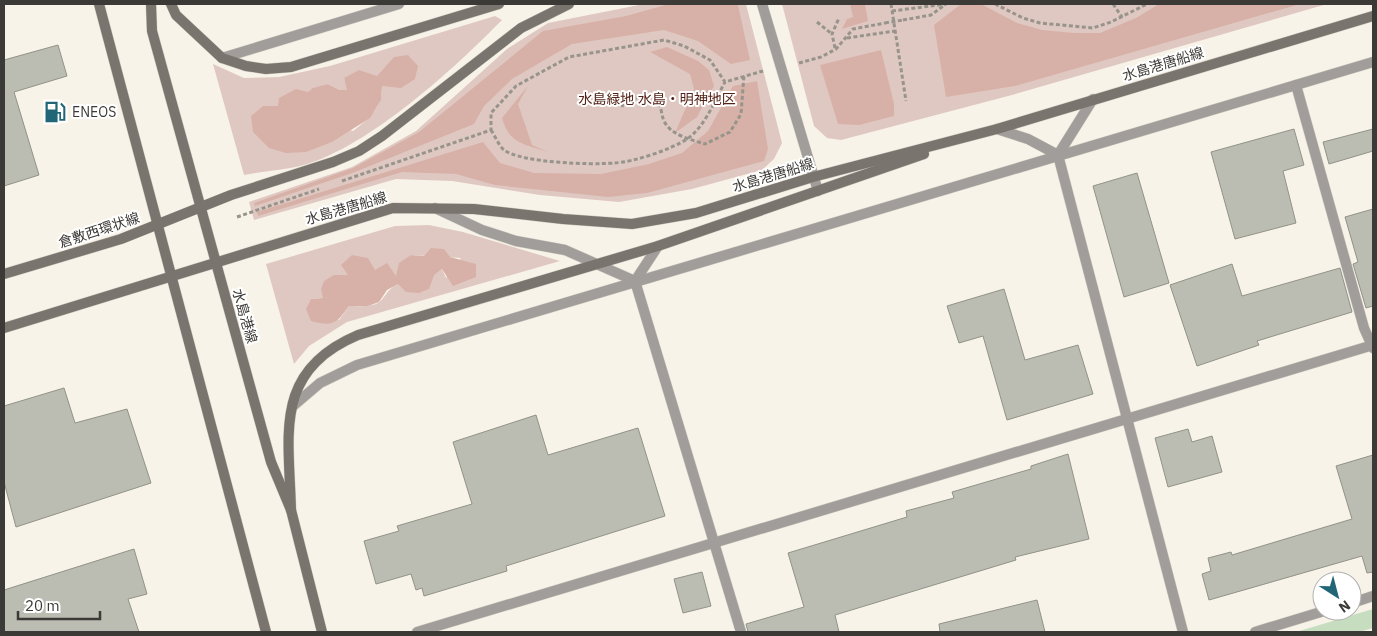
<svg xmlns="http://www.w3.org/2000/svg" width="1377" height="636" font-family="'IBM Plex Sans','Noto Sans JP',sans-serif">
  <rect width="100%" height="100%" fill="#f8f3e8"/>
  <g fill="#e0c8c2" fill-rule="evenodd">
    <path d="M644,4H746L782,143L774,159L762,170L692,189L619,202L540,195L452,181L396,179L254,220L249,202L352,167L416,131L507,49L548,23Z"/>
    <path d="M782,4H1327L1012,95L841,140L827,138L814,126Z"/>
    <path d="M495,16L502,20C455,68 370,146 304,165C285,170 264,171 244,175L213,64L244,78L279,77L330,66ZM377,76C391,99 370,118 353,131L263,106H279L328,84L340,90H348L344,78Z"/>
    <path d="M429,225L463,232L560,261L347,322L309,346L294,364L266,264L395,226ZM411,255L461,258L446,278L442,269C429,279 414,278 398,284C387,288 384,301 376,304C367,307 358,306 349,306L339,320L311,299L323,298L334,275L348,276L375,270L396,277Z"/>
  </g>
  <g fill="#d7b1a7">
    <path d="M669,4L738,5L750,60L731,64L698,41L664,30L572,44L512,79L484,106L474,124L355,172L255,206L254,203L353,168L419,132L543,31L626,16Z"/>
    <path d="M850,4H865L868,21L842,29L847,19L853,17Z"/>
    <path d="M961,4H981L1017,23L1042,30L1074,33H1100L1136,18L1159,4H1300L1015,86L946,97L934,25Z"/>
    <path d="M667,47L698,61L709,70L714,86L697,117L675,133L694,89L690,74L650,52Z"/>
    <path d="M881,50L894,104V116L859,125L838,124L820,65Z"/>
    <path d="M408,55L418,66L415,79L401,88L382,86L381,100L370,118L332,142L306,152L286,153L269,148L253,132L251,116L263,106H278L279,98L296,89L308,92L313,88L328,84L340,90H347L344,78L359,70L377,76L394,57Z"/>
    <path d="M757,81L768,149L764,161L647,193L608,197L495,185L456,174L402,172L258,216L257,212L483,142L500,163L534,173L601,174L649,164L682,153L708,131L733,86Z"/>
    <path d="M528,86L518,104L532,145L548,152C525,144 509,144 502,118Z"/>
    <path d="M431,248L444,249L450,257L476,264V277L453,286L442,269L434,275L429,289L419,293L406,292L398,284L387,290L379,302L368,306H349C336,324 333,327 311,321L306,309L311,299L323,298L321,289L324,281L334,275H348L341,265L352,255L368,258L375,270L387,263L396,276L399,263L411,255L424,256Z"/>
  </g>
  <path fill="#c6ddbf" d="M1373,609V628L1359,632H1296Z"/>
  <g fill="#bcbdb2" stroke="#919288">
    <path d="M58,45L67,76L14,92L39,175L4,186V60Z"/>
    <path d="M1294,129L1304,165L1283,171L1296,223L1235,239L1211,152Z"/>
    <path d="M1373,129V151L1329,164L1323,142Z"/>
    <path d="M1137,173L1169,283L1124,297L1093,186Z"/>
    <path d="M1373,209V306L1366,308L1353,264L1358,262L1345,217Z"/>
    <path d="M1232,264L1242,296L1340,268L1352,312L1257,341L1259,345L1197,366L1170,285Z"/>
    <path d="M1004,289L1025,360L1078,345L1093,394L1007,420L983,336L959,343L947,306Z"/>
    <path d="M64,388L75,423L127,409L151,483L16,527L4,482V406Z"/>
    <path d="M536,415L548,455L638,428L665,516L506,566L507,571L424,596L422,588L416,590L411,574L376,584L364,541L399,531L397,526L472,504L453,442Z"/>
    <path d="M1188,429L1192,442L1212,436L1222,472L1168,487L1155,438Z"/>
    <path d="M1068,454L1089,539L1015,557L1016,560L835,615L839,632H748L746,624L804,607L788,553L907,517L906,511L954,498L952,492L1031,469V466Z"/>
    <path d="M1373,455V572L1367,573L1362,556L1209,600L1202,574L1211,571L1208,558L1231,552L1232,555L1352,519L1336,466Z"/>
    <path d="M134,549L147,594L128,599L139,632H4V590Z"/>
    <path d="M702,572L711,606L683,613L674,579Z"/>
    <path d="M1037,600L1045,632H940L939,624Z"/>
  </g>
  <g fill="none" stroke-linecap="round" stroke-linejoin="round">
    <g stroke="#d2cec4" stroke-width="11">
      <g id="minor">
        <path d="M762,4L818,191"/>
        <path d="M222,58L399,4"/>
        <path d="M1296,85L1364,328L1373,348"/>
        <path d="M997,129L1028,139L1058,155L1183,632"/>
        <path d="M1058,155L1093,99"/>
        <path d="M435,208L482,230L516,241L565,250L635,281"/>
        <path d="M658,246L635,281L741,632"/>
        <path d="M293,406L320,383L357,365L1373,62"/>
        <path d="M1352,603L1373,596"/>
        <path d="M417,632L1373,345"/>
        <path d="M1255,632L1324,611"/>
      </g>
    </g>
    <g stroke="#d2cec4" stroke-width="11">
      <g id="secondary">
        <path d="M99,4L266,632"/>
        <path d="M151,4L152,31L271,462L291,510L322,632"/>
        <path d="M171,4L176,15L222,58L246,66L266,69L291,67L499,4"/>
        <path d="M4,274L121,239L231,195L333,162L359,151L382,136L521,28L569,4"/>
        <path d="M4,328L393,208L474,209L563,219L632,224L696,213L813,177L997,129L1373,16"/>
        <path d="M291,510C289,433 273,371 358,335L658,246L924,154"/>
      </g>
    </g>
    <g stroke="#97948c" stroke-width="3" stroke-dasharray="4 2.5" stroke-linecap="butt">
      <path d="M891,4L906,101"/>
      <path d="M995,4L1023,18L1040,23L1093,28L1111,22L1147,4"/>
      <path d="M1113,4L1122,17"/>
      <path d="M892,11L946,4"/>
      <path d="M903,20L931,15L946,4"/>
      <path d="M817,22L832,34"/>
      <path d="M847,38L895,31"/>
      <path d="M835,48L832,34L839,18"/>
      <path d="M799,63L821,57L836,49L853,29L885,23"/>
      <path d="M622,107L625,99L652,96C664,107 659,108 664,121C670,135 692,140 705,144L730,132L741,114L744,75"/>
      <path d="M491,130C495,136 499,146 504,150C522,163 591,165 614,163C634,162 670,150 687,139C705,127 715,100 725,82"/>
      <path d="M342,181L491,130V113L516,86L569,57L664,40L684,46L710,60L725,82L763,71"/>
      <path d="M237,217L319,189"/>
    </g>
    <use href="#minor" stroke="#a19d9a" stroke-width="10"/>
    <use href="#secondary" stroke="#7a746f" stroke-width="10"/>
    <path stroke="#97948c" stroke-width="3" stroke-dasharray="4 2.5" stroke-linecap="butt" d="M885,23L903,20"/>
  </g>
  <defs>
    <g id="fuel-bare" transform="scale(1.725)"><path d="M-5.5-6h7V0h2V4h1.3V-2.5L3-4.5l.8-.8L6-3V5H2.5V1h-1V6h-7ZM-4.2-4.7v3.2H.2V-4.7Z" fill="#216677" stroke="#fff" stroke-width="2.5" paint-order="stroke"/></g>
  </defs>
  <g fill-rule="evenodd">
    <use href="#fuel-bare" x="55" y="112"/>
  </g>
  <g text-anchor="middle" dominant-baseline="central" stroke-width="4" stroke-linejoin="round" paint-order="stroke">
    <g font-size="14" fill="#3c3a36" stroke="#fff">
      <text transform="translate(1163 64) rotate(-17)">水島港唐船線</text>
      <text transform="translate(773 175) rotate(-17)">水島港唐船線</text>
      <text transform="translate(346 208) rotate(-16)">水島港唐船線</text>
      <text transform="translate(99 230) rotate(-18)">倉敷西環状線</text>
      <text transform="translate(245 316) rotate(74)">水島港線</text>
    </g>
    <g font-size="14" fill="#542317" stroke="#fff">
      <text x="657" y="99">水島緑地 水島・明神地区</text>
    </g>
    <g font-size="14" fill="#3c3a36" stroke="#fff" text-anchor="start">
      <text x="72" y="112">ENEOS</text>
    </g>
  </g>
  <rect width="1377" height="636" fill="none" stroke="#3c3a36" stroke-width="10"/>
  <g transform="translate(1337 596) rotate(144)"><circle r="24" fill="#ffffff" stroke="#b1b0af"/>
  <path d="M0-4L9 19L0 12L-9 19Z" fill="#216677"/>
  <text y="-8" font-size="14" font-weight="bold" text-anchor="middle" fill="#3c3a36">N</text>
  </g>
  <path d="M18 611v8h82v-8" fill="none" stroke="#3c3a36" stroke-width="2.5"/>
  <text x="25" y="611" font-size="15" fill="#3c3a36" stroke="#ffffff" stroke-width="4" paint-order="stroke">20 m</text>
</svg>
